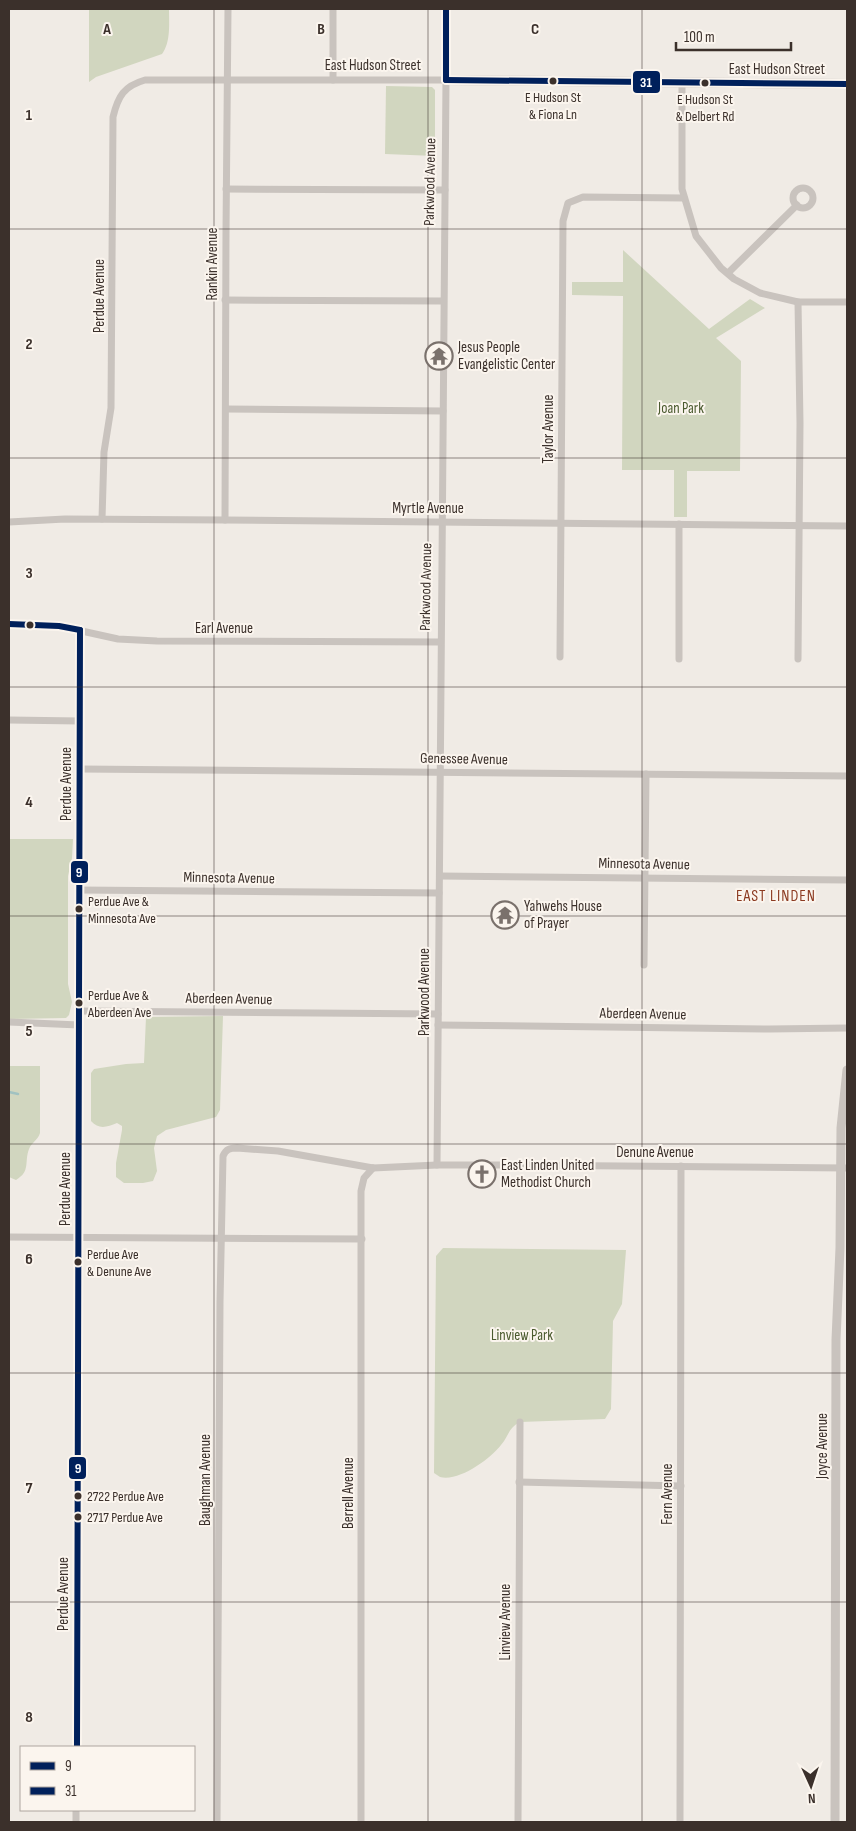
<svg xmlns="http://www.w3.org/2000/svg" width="856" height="1831" font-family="'Sofia Sans Condensed',sans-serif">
  <rect width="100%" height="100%" fill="#f0ebe5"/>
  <g fill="#d1d6bf">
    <path d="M89,9H169C169,23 171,42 162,54L96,77L89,82Z"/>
    <path d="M386,86L432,87L435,90V156L385,154Z"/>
    <path d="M623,250L709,329L750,299L765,308L716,338L741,361L740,471H687V517H674V470H622L623,296L572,295V282H623Z"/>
    <path d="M9,839H73L72,858L68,876V984L72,1002L69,1015L66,1018L9,1019Z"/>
    <path d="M223,1016L220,1110L216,1117L166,1130L157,1136L154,1148L157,1171L153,1181L143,1183H124L116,1177V1163L122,1130V1126L117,1123C107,1127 99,1130 91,1121V1073L94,1069L126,1064L144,1063L146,1017Z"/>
    <path d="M9,1066H40V1133C38,1140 32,1142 29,1149C24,1162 31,1171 16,1180L9,1177Z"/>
    <path d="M443,1248L626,1250L622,1304L613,1321L611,1409L605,1419L520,1422C508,1428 509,1436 501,1445C490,1459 459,1482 440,1477C438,1476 436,1474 434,1473L436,1256Z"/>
  </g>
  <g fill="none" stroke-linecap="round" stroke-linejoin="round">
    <path stroke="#a1c2c1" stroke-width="2.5" d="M9,1092L18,1094"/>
    <g stroke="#c9c3be" stroke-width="7">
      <path d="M333,80V9"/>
      <path d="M682,83V189L696,236L721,268L734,279L760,293L798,302H847"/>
      <circle cx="803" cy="198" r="10"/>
      <path d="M226,189L445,190"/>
      <path d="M728,273L797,205"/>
      <path d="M225,300L443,301"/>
      <path d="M226,409L443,411"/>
      <path d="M102,519L104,452L111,408L113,117C118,96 124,86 145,80H446L437,1165"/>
      <path d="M225,520L226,231L228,9"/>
      <path d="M9,522L65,519L225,520L847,526"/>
      <path d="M9,624L59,626L118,639L157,641L440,642"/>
      <path d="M560,657L563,221L568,203L583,197L684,198"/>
      <path d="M679,659V524"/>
      <path d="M798,659L800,423L798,302"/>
      <path d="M9,720L80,721"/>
      <path d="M80,769L847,776"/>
      <path d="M440,876L847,880"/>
      <path d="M79,890L439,893"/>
      <path d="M644,965L646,774"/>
      <path d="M79,1011L438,1014"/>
      <path d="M9,1022L79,1025"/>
      <path d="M438,1025L770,1029L847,1028"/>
      <path d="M9,1237L362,1239"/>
      <path d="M519,1482L681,1486"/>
      <path d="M77,1747L80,630"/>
      <path d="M76,1822V1810"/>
      <path d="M217,1822L220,1302L223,1156C226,1149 230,1148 237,1148L278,1151L373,1168L437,1165H496L847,1168"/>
      <path d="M361,1822V1191L364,1178L373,1168"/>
      <path d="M518,1822L520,1422"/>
      <path d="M680,1822L681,1166"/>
    </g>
    <path stroke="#c9c3be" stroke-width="9" d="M835,1822L836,1340L840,1248L841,1128L847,1070"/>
    <path stroke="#bab3ae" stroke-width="10" d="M446,9V80L847,84"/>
    <g stroke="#fbf5ee" stroke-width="10">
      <g id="bus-1">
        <path d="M9,624L59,626L80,630"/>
        <path d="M77,1747L80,630"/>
      </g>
    </g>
    <g stroke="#fbf5ee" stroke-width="10">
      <g id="bus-2">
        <path d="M446,9V80"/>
        <path d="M446,80L847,84"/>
      </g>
    </g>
    <use href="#bus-1" stroke="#00205b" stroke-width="6"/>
    <use href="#bus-2" stroke="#00205b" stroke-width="6"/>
  </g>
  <path fill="none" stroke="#3b302b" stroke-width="1" stroke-opacity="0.55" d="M214,9V1822M428,9V1822M642,9V1822M9,229H847M9,458H847M9,687H847M9,916H847M9,1144H847M9,1373H847M9,1602H847"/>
  <defs>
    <g id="temple-ring" transform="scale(1.4375)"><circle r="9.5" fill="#fbf5ee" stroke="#7a716c" stroke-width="1.5"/><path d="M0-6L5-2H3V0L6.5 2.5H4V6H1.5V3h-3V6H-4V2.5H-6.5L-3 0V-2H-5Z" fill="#7a716c"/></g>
    <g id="church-ring" transform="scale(1.4375)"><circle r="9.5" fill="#fbf5ee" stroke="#7a716c" stroke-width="1.5"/><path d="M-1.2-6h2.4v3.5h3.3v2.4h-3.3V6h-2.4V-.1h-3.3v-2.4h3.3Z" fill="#7a716c"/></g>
  </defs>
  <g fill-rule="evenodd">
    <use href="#temple-ring" x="439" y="356"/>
    <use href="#temple-ring" x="505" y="915"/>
    <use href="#church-ring" x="482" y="1174"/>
  </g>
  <g fill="#3b302b" stroke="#fbf5ee" stroke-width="2">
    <circle cx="553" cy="81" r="4.5"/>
    <circle cx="705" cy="83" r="4.5"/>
    <circle cx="30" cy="625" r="4.5"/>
    <circle cx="79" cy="909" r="4.5"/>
    <circle cx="79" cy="1003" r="4.5"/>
    <circle cx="78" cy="1262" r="4.5"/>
    <circle cx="78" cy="1496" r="4.5"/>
    <circle cx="78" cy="1517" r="4.5"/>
  </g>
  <g text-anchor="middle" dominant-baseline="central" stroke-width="4" stroke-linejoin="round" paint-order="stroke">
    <g font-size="14" fill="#3b302b" stroke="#fbf5ee" text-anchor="start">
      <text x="553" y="97" text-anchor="middle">E Hudson St<tspan x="553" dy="17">&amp; Fiona Ln</tspan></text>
      <text x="705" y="99" text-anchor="middle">E Hudson St<tspan x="705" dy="17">&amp; Delbert Rd</tspan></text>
      <text x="88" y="901">Perdue Ave &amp;<tspan x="88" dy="17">Minnesota Ave</tspan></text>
      <text x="88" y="995">Perdue Ave &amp;<tspan x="88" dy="17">Aberdeen Ave</tspan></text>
      <text x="87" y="1254">Perdue Ave<tspan x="87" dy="17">&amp; Denune Ave</tspan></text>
      <text x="87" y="1496">2722 Perdue Ave</text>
      <text x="87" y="1517">2717 Perdue Ave</text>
    </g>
    <g font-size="15" fill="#3b302b" stroke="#fbf5ee">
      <text x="373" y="65">East Hudson Street</text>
      <text x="777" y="69">East Hudson Street</text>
      <text transform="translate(430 182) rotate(-89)">Parkwood Avenue</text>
      <text transform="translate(212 264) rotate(-90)">Rankin Avenue</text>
      <text transform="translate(99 296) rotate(-90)">Perdue Avenue</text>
      <text transform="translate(548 429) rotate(-90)">Taylor Avenue</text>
      <text x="428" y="508">Myrtle Avenue</text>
      <text transform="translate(426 587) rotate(-89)">Parkwood Avenue</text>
      <text x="224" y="628">Earl Avenue</text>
      <text transform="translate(464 759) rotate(1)">Genessee Avenue</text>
      <text transform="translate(66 784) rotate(-90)">Perdue Avenue</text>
      <text transform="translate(644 864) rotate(1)">Minnesota Avenue</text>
      <text transform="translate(229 878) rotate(1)">Minnesota Avenue</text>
      <text transform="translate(424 992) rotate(-90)">Parkwood Avenue</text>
      <text transform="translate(229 999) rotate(1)">Aberdeen Avenue</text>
      <text transform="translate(643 1014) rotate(1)">Aberdeen Avenue</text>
      <text x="655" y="1152">Denune Avenue</text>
      <text transform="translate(65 1189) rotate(-90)">Perdue Avenue</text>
      <text transform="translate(822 1446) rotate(-90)">Joyce Avenue</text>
      <text transform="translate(205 1480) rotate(-90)">Baughman Avenue</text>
      <text transform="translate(348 1493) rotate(-90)">Berrell Avenue</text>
      <text transform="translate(667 1494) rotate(-90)">Fern Avenue</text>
      <text transform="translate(63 1594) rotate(-90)">Perdue Avenue</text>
      <text transform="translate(505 1622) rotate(-90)">Linview Avenue</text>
    </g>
    <g font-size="15" fill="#3b302b" stroke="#fbf5ee" text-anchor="start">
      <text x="458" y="347">Jesus People<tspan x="458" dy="17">Evangelistic Center</tspan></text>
      <text x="524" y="906">Yahwehs House<tspan x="524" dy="17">of Prayer</tspan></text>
      <text x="501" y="1165">East Linden United<tspan x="501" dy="17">Methodist Church</tspan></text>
    </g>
    <g font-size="15" fill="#4a5a2e" stroke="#fbf5ee">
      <text x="681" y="408">Joan Park</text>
      <text x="522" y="1335">Linview Park</text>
    </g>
    <g font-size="16" letter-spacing="1" fill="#8c3b22" stroke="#fbf5ee">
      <text x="776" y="896">EAST LINDEN</text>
    </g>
  </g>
  <g font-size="16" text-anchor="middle" font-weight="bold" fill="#3b302b" stroke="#fbf5ee" stroke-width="4" stroke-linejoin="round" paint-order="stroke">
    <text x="107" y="34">A</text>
    <text x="321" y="34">B</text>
    <text x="535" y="34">C</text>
    <text x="29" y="120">1</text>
    <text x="29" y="349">2</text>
    <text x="29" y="578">3</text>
    <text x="29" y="807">4</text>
    <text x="29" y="1036">5</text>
    <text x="29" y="1264">6</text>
    <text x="29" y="1493">7</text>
    <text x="29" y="1722">8</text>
  </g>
  <g stroke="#fbf5ee" stroke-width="2">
    <rect x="632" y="70" width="29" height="24" rx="5" fill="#00205b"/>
    <rect x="70" y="860" width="19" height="24" rx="5" fill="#00205b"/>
    <rect x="68" y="1456" width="19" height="24" rx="5" fill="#00205b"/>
  </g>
  <g font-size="14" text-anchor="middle" font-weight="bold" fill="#fff">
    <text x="646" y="87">31</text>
    <text x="79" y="877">9</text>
    <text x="78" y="1473">9</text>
  </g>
  <rect width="856" height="1831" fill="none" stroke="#3b302b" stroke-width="20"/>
  <rect x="20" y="1746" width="175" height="65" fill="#fbf5ee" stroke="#aea6a0"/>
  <rect x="30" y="1762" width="25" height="8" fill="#00205b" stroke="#aea6a0"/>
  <text x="65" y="1771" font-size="15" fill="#3b302b">9</text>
  <rect x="30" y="1787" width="25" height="8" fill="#00205b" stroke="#aea6a0"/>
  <text x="65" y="1796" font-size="15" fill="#3b302b">31</text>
  <g transform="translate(811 1786) rotate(177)" stroke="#fbf5ee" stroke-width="4" paint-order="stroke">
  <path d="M0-4L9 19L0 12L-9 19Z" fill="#3b302b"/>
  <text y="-8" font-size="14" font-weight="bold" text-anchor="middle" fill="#3b302b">N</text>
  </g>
  <path d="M676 42v8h115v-8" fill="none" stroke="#3b302b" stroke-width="2.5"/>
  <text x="684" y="42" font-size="15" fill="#3b302b" stroke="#fbf5ee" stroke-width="4" paint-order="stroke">100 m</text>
</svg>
